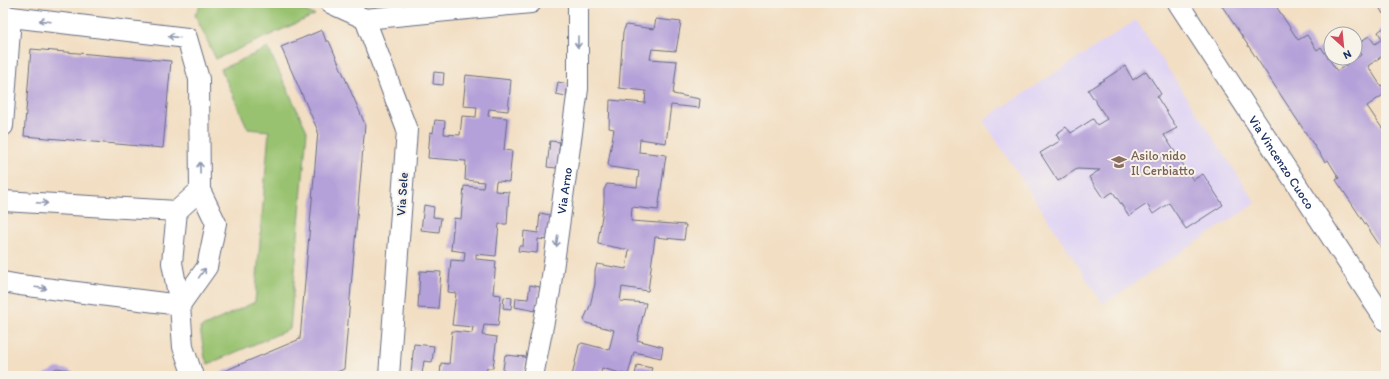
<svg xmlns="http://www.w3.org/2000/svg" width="1389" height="379" font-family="Itim,sans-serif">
  <rect width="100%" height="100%" fill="#f7f3e8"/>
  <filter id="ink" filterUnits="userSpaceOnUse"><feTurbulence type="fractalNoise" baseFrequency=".025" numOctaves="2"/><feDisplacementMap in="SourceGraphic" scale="8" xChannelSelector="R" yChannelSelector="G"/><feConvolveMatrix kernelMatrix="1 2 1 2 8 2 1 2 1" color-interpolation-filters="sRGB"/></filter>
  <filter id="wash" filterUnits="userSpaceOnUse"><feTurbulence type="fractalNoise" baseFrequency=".012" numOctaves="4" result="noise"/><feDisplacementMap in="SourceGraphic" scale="16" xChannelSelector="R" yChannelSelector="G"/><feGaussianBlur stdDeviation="0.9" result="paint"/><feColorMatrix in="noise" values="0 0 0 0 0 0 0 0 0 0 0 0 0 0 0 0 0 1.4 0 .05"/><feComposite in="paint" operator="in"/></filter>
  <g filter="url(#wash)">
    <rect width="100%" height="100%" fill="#f2dec2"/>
    <path fill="#e0d4f4" d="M1136,20L1256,203L1103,304L983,120Z"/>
    <g fill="#99c26f" stroke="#5a7866">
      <path d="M201,3H284L315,15L216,59L195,15Z"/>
      <path d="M268,48L307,131L290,329L208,364L205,358L200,328L255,302L269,131L248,129L221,69Z"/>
    </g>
    <g id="blocks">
      <g fill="#b5a1d9">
        <path d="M1220,3H1269L1270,5L1274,3L1298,40L1307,35L1317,50L1321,47L1337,71L1361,55L1355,45L1369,36L1375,44L1382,39L1378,32L1386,26V53L1368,66L1381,86L1386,83V93L1367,106L1386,134V255L1336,180L1339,178L1328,160L1325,162Z"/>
        <path d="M1371,3H1386V12L1383,14L1378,5L1374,7Z"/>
        <path d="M656,19L681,22L676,51L652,49L650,59L677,61L673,94L700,99L699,108L671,105L666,143L640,139L639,152L666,155L658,210L632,207L631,221L686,225L684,240L655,237L648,291L622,287L620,301L646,303L637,340L663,347L661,358L634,352L628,375L602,368L600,376H572L579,345L582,343L609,350L614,330L586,323L584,319L590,306L595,284V271L597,264L626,269L629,250L598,244V241L604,203V190L607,184L637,187L639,171L610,167L608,164L614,129L609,128L610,100L645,103L646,91L619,88L623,32L626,25L654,29Z"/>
        <path d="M322,30L326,41H329L365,124L344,369L328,376H223L222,372L300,339L318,131L281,47Z"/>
        <path d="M31,49L171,61L163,148L24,136Z"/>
        <path d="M1125,66L1133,80L1146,71L1161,94L1157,97L1177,128L1164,135L1193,180L1203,174L1223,205L1186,229L1169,203L1153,214L1147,204L1129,216L1113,192L1103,198L1089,177L1100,170L1077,169L1058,181L1040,153L1060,141L1056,134L1066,127L1071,133L1093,119L1097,125L1107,119L1088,90Z"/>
        <path d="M434,72L444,73L443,85L433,84Z"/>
        <path d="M466,75L511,80L508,111L489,109L488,116L507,118L504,150L512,151L509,182L496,181L495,191L509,192L507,224H499L496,256L476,254V259L496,261L493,294L501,295L498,326L484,325L482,335L497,337L493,368H487L486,376H440L441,363L449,364L452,331L472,333L473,327L452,325L456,293L448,292L451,260L464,261L465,252L451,250L454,218L461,219L464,186L483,188L484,182L465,180L466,161L428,158L430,132L433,133L435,120L445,121L444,134L460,135L462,116L476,117L477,107L463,106Z"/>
        <path d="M558,82L568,84L566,96L556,94Z"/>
        <path d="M550,141L560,142L557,168L547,167Z"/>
        <path d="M424,205L434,207L433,217L441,218L439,232L421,230Z"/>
        <path d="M540,213L550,215L548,240L538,239L537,253L518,251L519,246H523L524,231L538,233Z"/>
        <path d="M420,271L441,272L438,309L418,308Z"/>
        <path d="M530,285L540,287L536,311L515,307L516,298L528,299Z"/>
        <path d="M504,297L512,298L511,309L503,308Z"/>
        <path d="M414,344L434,346L432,362L424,361L422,374L411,373Z"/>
        <path d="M505,355L526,357L523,376H502Z"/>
        <path d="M637,365L652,368L649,376L635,375Z"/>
        <path d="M57,368L70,370L73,376H41Z"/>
      </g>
    </g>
  </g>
  <g filter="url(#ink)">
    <use href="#blocks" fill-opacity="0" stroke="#666c81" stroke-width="1"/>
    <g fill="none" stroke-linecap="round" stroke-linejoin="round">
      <g stroke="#666c81" stroke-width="22">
        <g id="street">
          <path d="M330,3L365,19L531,3"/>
          <path id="s1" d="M1178,3L1386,321"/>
          <path d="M3,16L187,38L199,79L200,190L177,211L172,263L180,305L183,347L193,376"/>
          <path d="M365,19L407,130L389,376"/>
          <path d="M3,126L11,17"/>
          <path d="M3,201L177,211"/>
          <path d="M3,282L20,285L180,305"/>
          <path d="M180,305L207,267L216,223L200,190"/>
          <path id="s2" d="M533,376L550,291L578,89V3"/>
        </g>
      </g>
      <use href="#street" stroke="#fff" stroke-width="20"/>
    </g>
    <defs><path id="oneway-shaft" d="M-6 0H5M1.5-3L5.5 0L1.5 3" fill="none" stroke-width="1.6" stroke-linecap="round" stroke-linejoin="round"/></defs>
    <g stroke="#8d97ae">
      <use href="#oneway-shaft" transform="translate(45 21) rotate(-173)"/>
      <use href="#oneway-shaft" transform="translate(174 37) rotate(-173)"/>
      <use href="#oneway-shaft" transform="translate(578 42) rotate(90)"/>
      <use href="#oneway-shaft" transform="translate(200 168) rotate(-91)"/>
      <use href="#oneway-shaft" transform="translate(42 203) rotate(3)"/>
      <use href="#oneway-shaft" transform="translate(557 241) rotate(98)"/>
      <use href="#oneway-shaft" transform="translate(202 273) rotate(-55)"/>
      <use href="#oneway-shaft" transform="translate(41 288) rotate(7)"/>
    </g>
  </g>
  <defs>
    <g id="school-bare" transform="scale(1.2)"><path d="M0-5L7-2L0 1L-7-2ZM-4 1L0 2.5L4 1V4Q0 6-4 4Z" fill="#8d6e63" stroke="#f7f3e8" stroke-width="2.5" paint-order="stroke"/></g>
  </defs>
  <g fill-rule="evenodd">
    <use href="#school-bare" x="1119" y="162"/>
  </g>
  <g text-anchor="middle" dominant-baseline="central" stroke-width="4" stroke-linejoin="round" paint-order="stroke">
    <g font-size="13" fill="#785e54" stroke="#f7f3e8" text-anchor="start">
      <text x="1131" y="155">Asilo nido<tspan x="1131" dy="15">Il Cerbiatto</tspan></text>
    </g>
    <g font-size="13" fill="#1b2f5e" stroke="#f7f3e8">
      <text stroke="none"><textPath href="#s1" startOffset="190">Via Vincenzo Cuoco</textPath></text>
      <text stroke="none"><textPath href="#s2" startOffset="188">Via Arno</textPath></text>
      <text transform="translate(402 194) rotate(-86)">Via Sele</text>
    </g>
  </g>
  <rect width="1389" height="379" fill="none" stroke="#f7f3e8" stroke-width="16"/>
  <g transform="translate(1343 46) rotate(153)"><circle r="19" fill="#f7f3e8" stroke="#9fa5b1"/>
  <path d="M0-3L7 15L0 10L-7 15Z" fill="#d1495b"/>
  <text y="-6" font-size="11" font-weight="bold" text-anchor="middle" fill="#1b2f5e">N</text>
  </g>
</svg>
